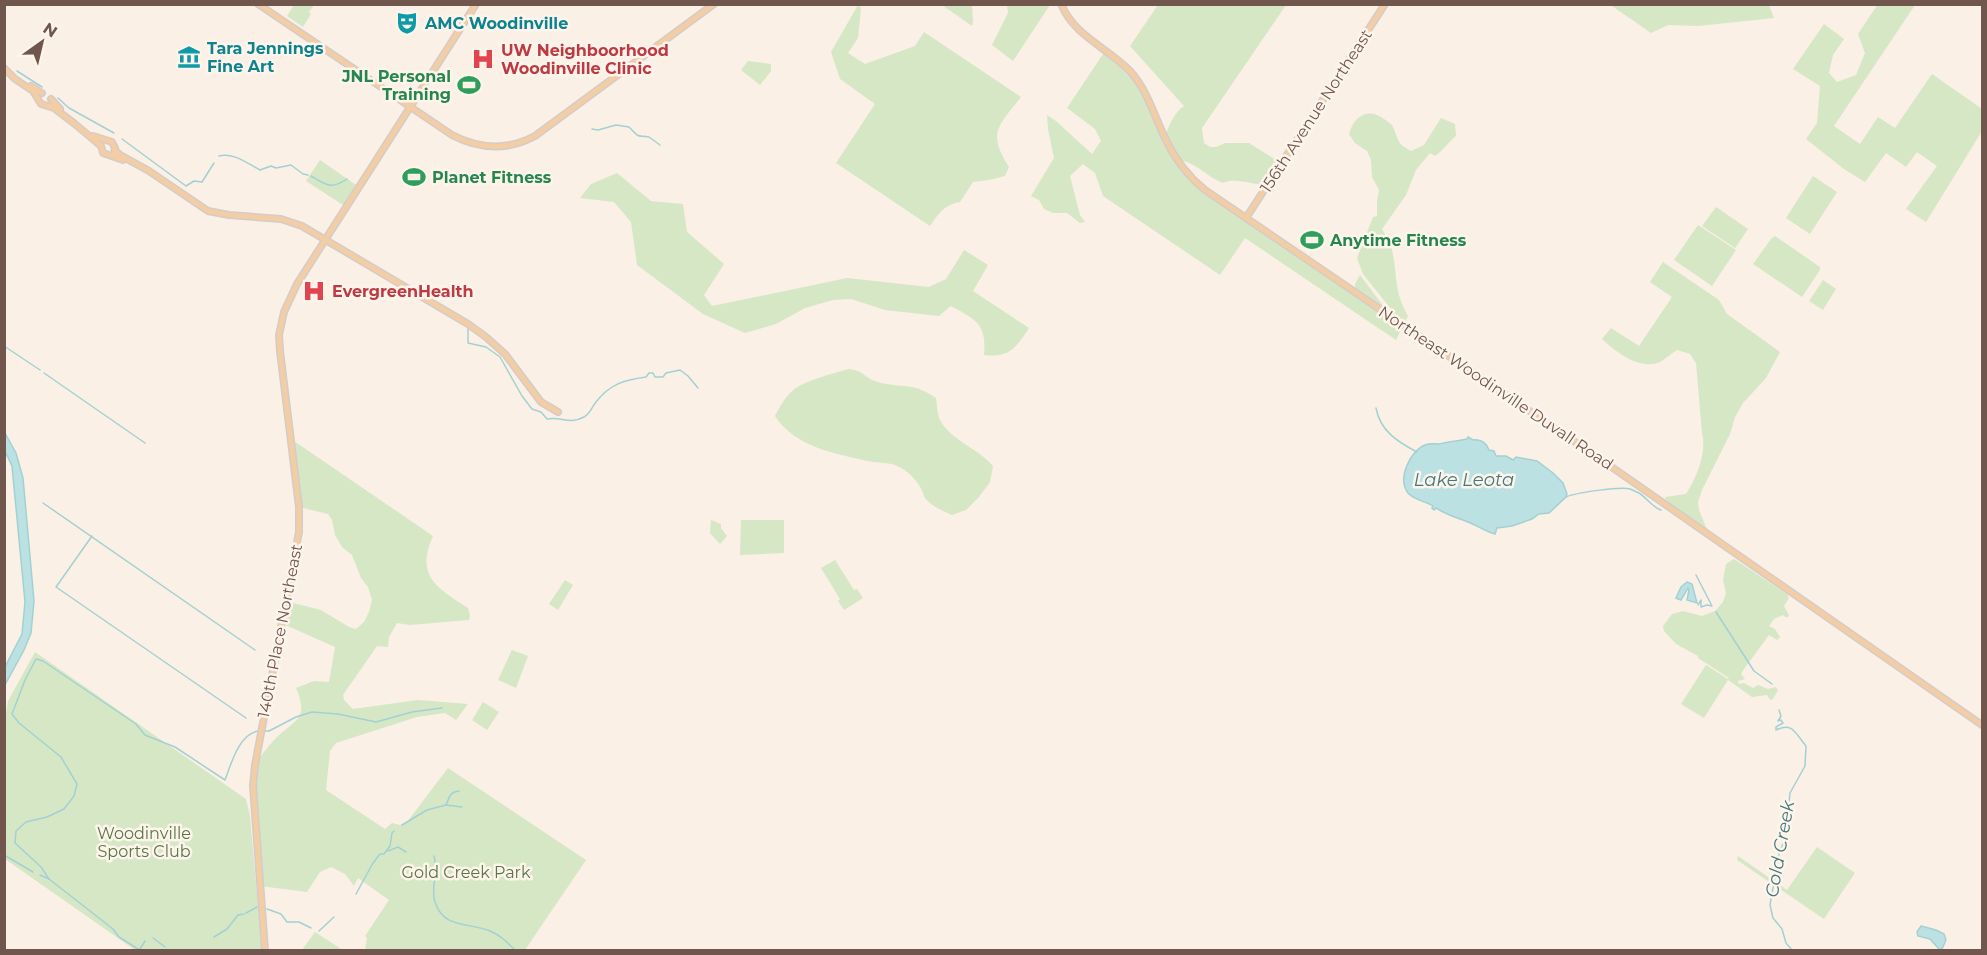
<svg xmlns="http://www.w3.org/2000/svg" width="1987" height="955" font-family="Montserrat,sans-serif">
  <rect width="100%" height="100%" fill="#faf0e6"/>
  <g fill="#d6e7c5">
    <path d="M1613,4L1769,5L1774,18L1698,26L1668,25L1651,33L1612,6Z"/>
    <path d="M1878,4L1915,5L1834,126L1860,144L1878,117L1895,128L1932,74L1982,109V131L1926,222L1906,209L1937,166L1917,152L1906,167L1886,153L1865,182L1844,169L1806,139L1817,123L1820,86L1793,69L1824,24L1844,39L1833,55L1829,73L1837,82L1856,75L1865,53L1858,34Z"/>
    <path d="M294,5H314L309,12L311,14L303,27L287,16Z"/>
    <path d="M858,5L861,8L858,38L848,53L865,64L915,46L924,32L1021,97C998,127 987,132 1009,167L1005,176L989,180L973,182L960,202C945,204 938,214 930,226L836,163L875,104L840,79L831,52Z"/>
    <path d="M942,5H972L973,22L972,26Z"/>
    <path d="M1007,5H1050L1013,61L992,45L1008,13Z"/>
    <path d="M1158,5H1286L1202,128L1204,143L1210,147H1216L1225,143H1249L1281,163L1267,185C1253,185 1235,177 1223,183C1207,177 1196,162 1178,160L1198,184L1403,324L1363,274L1357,258L1373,217L1377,216V201L1379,190L1372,177L1371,160L1367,151L1355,143L1349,134C1354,116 1368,107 1384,119C1386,120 1391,124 1392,125C1399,138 1395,143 1411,151L1424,145L1441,118L1455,124L1456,136C1448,142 1443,151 1435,156L1430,153L1416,170L1406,195L1382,229C1385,235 1391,243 1392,250C1398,277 1393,289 1408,316L1396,340L1245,238L1220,275L1103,196L1095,173L1083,164L1070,176L1080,215L1085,222L1080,223L1067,213H1053L1044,209L1039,200L1031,196L1054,158L1048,129L1047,115L1056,121L1092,154L1101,141L1095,129L1067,108L1105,51L1137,80L1165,137C1169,125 1174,113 1184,106L1130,46Z"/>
    <path d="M748,61L771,64V71L760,85L741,70Z"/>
    <path d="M320,160L359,187L346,207L306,181Z"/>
    <path d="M617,173L651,201L683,204L687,232L724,264L704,295L712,306L847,278L929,287L946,279L964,250L988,265L973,291L1029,328C1016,348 1009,358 984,355C987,324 976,320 951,306L939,316L885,310L851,299L833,300L805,308L776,324L745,333L703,314L637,265L631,222L614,202L580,198L591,184Z"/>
    <path d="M1813,176L1837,192L1810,234L1786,218Z"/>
    <path d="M1716,207L1748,229L1735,248L1702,226Z"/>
    <path d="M1698,225L1736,250L1712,286L1674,260Z"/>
    <path d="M1775,236L1820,267V270L1802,297L1753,264L1771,239Z"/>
    <path d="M1663,262L1719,300L1727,314L1780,352L1766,378L1743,403L1735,417L1730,434L1702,490L1698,502L1699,510L1708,532L1667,503L1665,497L1686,494C1697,477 1707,452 1702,433L1696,363L1690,354L1677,350C1670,354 1664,361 1657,363C1637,369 1615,351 1602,339L1611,328L1639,346L1672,297L1650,282Z"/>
    <path d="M1360,275L1384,307L1383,308L1355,288V284Z"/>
    <path d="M1823,280L1836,289L1823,310L1809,301Z"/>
    <path d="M848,369C864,370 865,379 878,382C903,389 911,381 936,398C937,404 937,412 939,418C949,440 978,448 993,466L990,482L979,497L966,510L952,515C943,511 931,506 925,498C923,494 922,489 919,485C913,476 905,469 895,465C886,462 876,463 867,461C834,453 795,447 775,416C779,408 784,399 791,392C802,381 832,374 848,369Z"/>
    <path d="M291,439L433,536C415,576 437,588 468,608L470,616L469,620L410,625L397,623L389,637L388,647L377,646L343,695L344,700L353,709L418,700L468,704L456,720L445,713L417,717L336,743L330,751L326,790L385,829L392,823L400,825L407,822L448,768L586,860L525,950H365L367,938L365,936L389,900L358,878L354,886L345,874L331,867L320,872L307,892L260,886L255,765C261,756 268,746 276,738C296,719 309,719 296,688L314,681L329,682L335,647L281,623L285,601L321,610L349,627L356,629L364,622L369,612L372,600L368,587L361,578L352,555L342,547L335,535L332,520L328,514L299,507Z"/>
    <path d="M711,520L721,524V528L727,536L720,544L710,533Z"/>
    <path d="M741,520H784V553L740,555Z"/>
    <path d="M1734,559L1787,594L1789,598L1784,606L1789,615L1788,617H1785L1783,615L1774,619L1769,626L1775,629L1780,637L1777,640L1769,635L1744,669L1741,674L1745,679L1738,681L1739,684L1744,683L1753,688L1758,685L1768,689L1776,687L1778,690L1773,699L1770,700L1767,695L1752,697L1728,680L1704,718L1681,704L1706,665L1728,679L1729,678L1698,658V656L1676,644L1664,631L1663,626L1672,614L1683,611L1702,616L1715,611L1723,602L1726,593L1723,580L1726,564Z"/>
    <path d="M835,560L854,590L857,589L863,598L844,610L838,601L840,599L821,568Z"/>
    <path d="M565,580L573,585L558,610L549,604Z"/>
    <path d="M512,650L528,656L516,688L498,680Z"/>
    <path d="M35,652L246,799L250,816L262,950H135L5,859V719L8,701Z"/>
    <path d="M483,702L499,712L487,730L472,720Z"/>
    <path d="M1817,847L1855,873L1824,919L1737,860L1738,856L1787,890Z"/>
    <path d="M315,932L341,949L302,950Z"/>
  </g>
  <g fill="#bce1e2" stroke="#a3d1d3" stroke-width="1.5">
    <path d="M5,433L16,453L23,478L34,601L31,633L24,650L5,685V667L22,634L25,602L12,466L5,451Z"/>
    <path d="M1468,437L1473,440C1481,439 1486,442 1489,450L1494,451L1496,456H1506L1513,460L1516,457L1537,461L1553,473L1563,483L1567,494L1566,497L1549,513L1539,514L1532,519L1512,526L1497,528L1495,534C1485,531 1478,526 1468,522C1455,517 1449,516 1436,508L1434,510L1432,508L1433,506C1425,501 1414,500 1408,493C1397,479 1410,451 1425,445C1430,443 1434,444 1439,444C1448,442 1457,441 1467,439Z"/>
    <path d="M1687,582L1692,584L1697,603L1687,600L1689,590L1688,588L1681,600L1676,598L1681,587Z"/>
    <path d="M1921,926L1936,930L1944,934L1946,940L1942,949H1939L1930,939L1918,936L1917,932Z"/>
  </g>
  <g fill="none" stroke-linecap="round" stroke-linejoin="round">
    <g stroke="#a3d1d3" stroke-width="1.5">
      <path d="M17,71L42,87"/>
      <path d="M58,98L69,108L114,133"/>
      <path d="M592,129L598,130L616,125L629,127C640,138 635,135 649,137L660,145"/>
      <path d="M122,139L186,186L194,181L202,182L214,163"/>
      <path d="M219,156C232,152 247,163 260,170L271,166L276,168L291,165L303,174L308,175"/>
      <path d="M311,176C326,185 331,190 347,179"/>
      <path d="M468,329V343L486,347L500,357L522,396L532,409L541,412L547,419C561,416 569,425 584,417C590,414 592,407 596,402C610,384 624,380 646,377L649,373H653L655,377H663L666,373L680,370L688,376L698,388"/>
      <path d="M4,346L40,370"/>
      <path d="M44,373L145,443"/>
      <path d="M1376,408C1380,431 1398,442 1417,452"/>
      <path d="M1566,497C1574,493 1621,486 1630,489C1633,490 1636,492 1639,493C1647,498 1653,508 1661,510"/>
      <path d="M43,503L255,650"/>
      <path d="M92,536L56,587L246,718"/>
      <path d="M1696,575L1712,606L1707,605L1701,607V600L1698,605"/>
      <path d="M1716,612L1754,671L1772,684"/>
      <path d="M1779,710L1781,716L1778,721L1781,720L1783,723L1776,727V730C1793,722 1795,733 1806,746L1805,766L1790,793L1785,839L1779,854L1770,905L1773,918L1782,929L1786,943L1792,950"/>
      <path d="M264,731H269L296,717L312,712L338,714L376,722L412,712L442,708"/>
      <path d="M446,805L462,807"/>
      <path d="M402,825L427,810L446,805C450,797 449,792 459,791"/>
      <path d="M388,851L398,847L406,852"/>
      <path d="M4,855L33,872"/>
      <path d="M434,856C439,873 430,889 435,902C444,930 470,922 490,931C500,935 507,942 515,950"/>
      <path d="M40,875L49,879L113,929L119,937L138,949H140L145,941"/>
      <path d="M49,879L41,867L15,843L16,831L26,822L47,817L64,809L74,796L77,784L61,757L19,723L12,714L25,680L36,659L43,661L136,724L145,735L175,747L225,780C231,764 239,734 258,731"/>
      <path d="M356,894L373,863L380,854H384L390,846L392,833L394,831"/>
      <path d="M267,909L281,914L287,922H299L311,928"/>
      <path d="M246,913L257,907"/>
      <path d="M319,931L334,917"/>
      <path d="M214,937L227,929L238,915L244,914"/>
      <path d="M153,938L165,947"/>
    </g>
    <g stroke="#d4ccca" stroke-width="8">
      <g id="major">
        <path d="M258,4L452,135C479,149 507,151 535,136L714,4"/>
        <path d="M1061,4C1075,37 1107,47 1130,71C1148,91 1154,116 1166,140C1175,159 1189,177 1205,190L1603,461L1982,725"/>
        <path d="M4,68L15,79L33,91L41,104L54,108L75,124L101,146L103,153L123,160"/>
        <path d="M31,86L42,93"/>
        <path d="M51,99L60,109"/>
        <path d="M93,136L112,142L115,148L114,153"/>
        <path d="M115,150L120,155L149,171L208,211L229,215L281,219L302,226L468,324L486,337L505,354L541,402L558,412"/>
        <path d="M1246,218L1385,4"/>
        <path d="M265,950L253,786L255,765L299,532V507L280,351L279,335L284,312L297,284L476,4"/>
      </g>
    </g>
    <use href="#major" stroke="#f3cda4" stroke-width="5"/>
  </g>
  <defs>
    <g id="theatre-bare" transform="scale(1.8)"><path d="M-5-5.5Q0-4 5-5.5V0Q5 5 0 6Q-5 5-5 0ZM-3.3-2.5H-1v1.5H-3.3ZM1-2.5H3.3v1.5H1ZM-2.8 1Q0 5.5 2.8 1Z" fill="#0f9aa8" stroke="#fdf5ec" stroke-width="2.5" paint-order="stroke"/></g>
    <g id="museum-bare" transform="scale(1.8)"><path d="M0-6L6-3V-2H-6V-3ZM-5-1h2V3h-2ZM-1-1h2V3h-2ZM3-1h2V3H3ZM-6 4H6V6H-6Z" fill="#0f9aa8" stroke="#fdf5ec" stroke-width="2.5" paint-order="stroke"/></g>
    <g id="hospital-bare" transform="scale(1.8)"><path d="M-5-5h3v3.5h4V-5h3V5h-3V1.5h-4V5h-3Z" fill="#e0444e" stroke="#fdf5ec" stroke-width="2.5" paint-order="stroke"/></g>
    <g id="stadium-bare" transform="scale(1.8)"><path d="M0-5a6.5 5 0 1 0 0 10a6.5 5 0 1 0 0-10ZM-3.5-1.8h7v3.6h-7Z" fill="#2e9e5b" stroke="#fdf5ec" stroke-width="2.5" paint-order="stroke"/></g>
  </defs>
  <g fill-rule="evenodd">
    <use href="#theatre-bare" x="407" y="23"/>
    <use href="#museum-bare" x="189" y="57"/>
    <use href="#hospital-bare" x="483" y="59"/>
    <use href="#stadium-bare" x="469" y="85"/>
    <use href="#stadium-bare" x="414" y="177"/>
    <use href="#stadium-bare" x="1312" y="240"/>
    <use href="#hospital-bare" x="314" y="291"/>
  </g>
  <g text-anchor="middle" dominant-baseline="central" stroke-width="5" stroke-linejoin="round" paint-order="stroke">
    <g font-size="16" font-weight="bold" fill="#0d838f" stroke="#fdf5ec" text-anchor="start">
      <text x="425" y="23">AMC Woodinville</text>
      <text x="207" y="48">Tara Jennings<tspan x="207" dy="18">Fine Art</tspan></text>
    </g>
    <g font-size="16" font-weight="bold" fill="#be3a42" stroke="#fdf5ec" text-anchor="start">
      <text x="501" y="50">UW Neighboorhood<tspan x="501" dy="18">Woodinville Clinic</tspan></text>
      <text x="332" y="291">EvergreenHealth</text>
    </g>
    <g font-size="16" font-weight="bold" fill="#27864d" stroke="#fdf5ec" text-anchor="start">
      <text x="451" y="76" text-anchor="end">JNL Personal<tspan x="451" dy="18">Training</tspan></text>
      <text x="432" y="177">Planet Fitness</text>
      <text x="1330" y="240">Anytime Fitness</text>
    </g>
    <g font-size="16" fill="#71564d" stroke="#fdf5ec">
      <text transform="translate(1316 111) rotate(-57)">156th Avenue Northeast</text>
      <text transform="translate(1496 388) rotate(34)">Northeast Woodinville Duvall Road</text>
      <text transform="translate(280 631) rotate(-79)">140th Place Northeast</text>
    </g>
    <g font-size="16" fill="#597646" stroke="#fdf5ec">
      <text x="144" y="833">Woodinville<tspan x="144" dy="18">Sports Club</tspan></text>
      <text x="466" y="872">Gold Creek Park</text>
    </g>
    <g font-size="18" font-style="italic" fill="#45797c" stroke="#fdf5ec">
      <text x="1464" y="480">Lake Leota</text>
      <text transform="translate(1780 849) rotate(-80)">Cold Creek</text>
    </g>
  </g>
  <rect width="1987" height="955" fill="none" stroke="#71564d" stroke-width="12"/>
  <g transform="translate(42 42) rotate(34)" stroke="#fdf5ec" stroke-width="4.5" paint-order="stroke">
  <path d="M0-4.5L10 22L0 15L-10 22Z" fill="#71564d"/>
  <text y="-9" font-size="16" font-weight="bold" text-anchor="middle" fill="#71564d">N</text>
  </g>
</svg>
